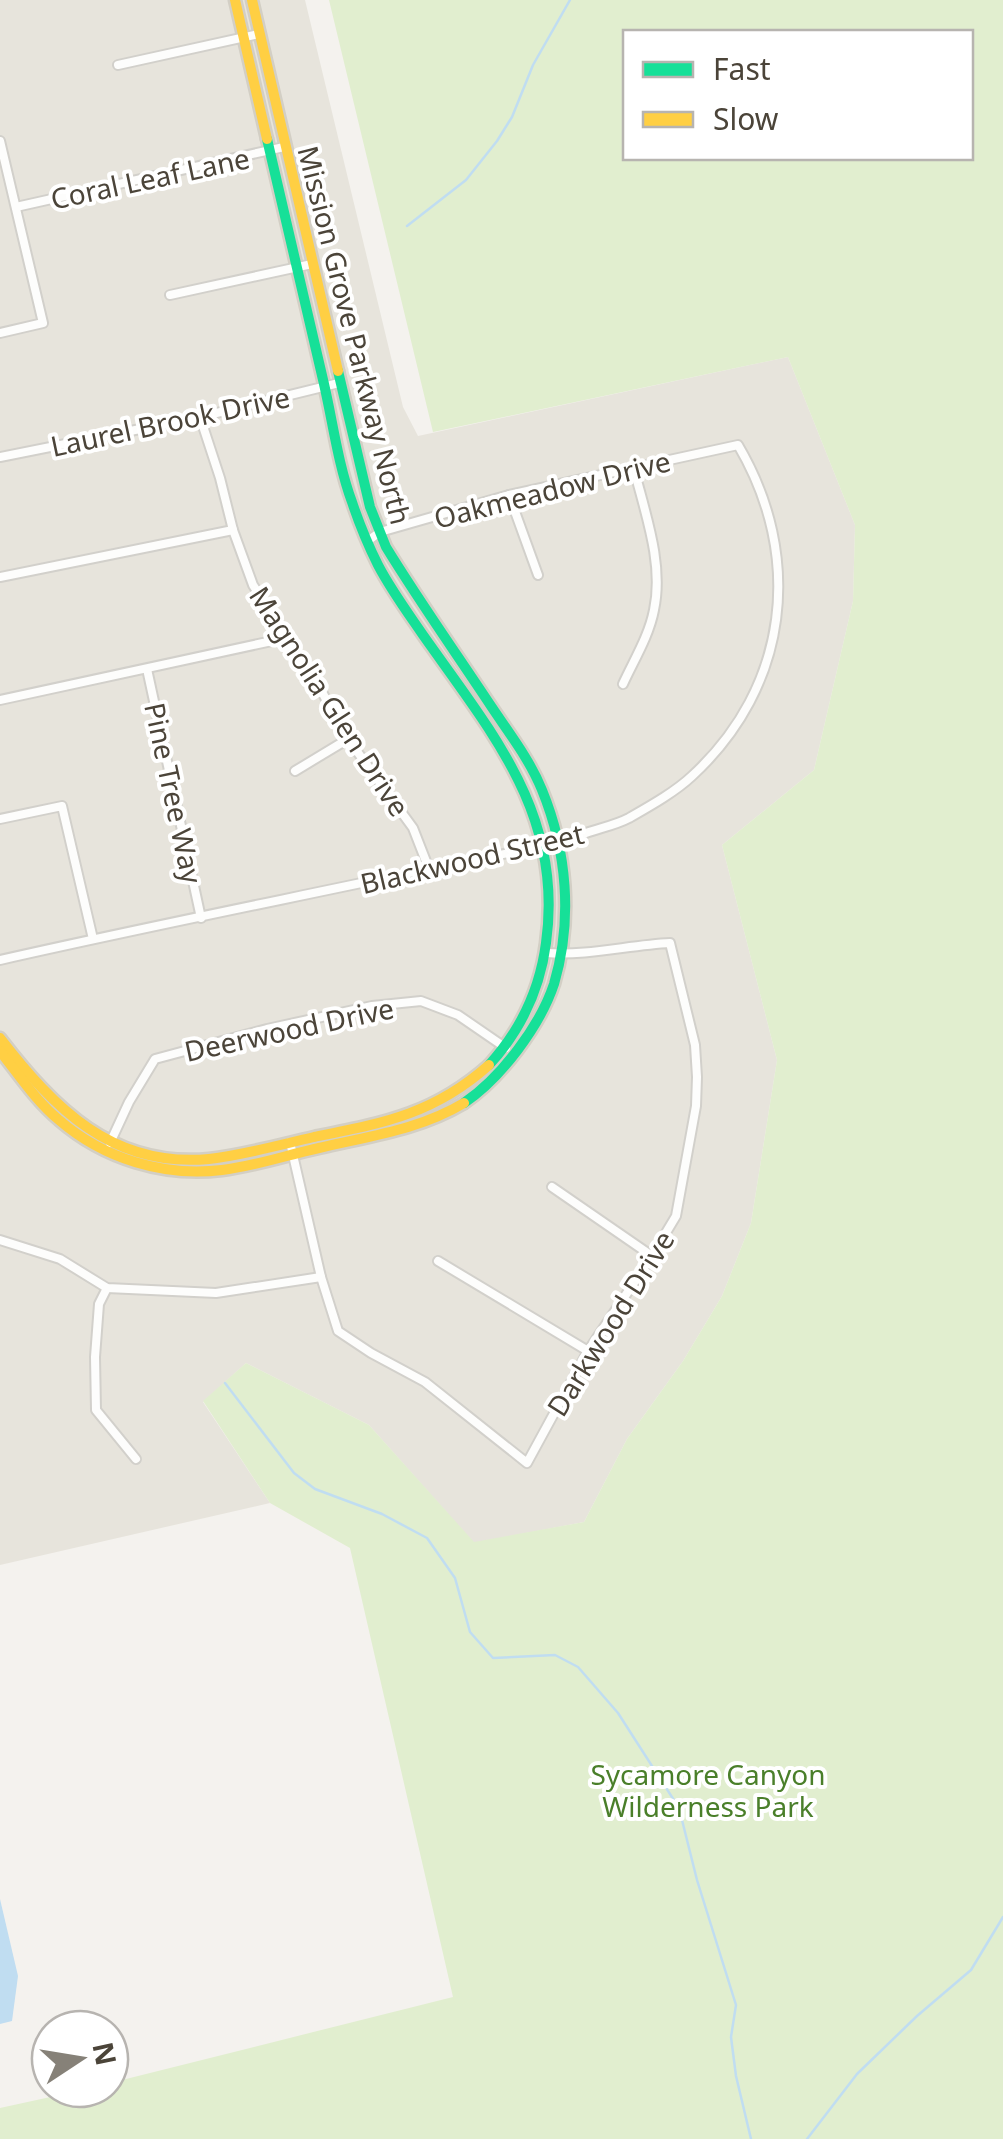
<svg xmlns="http://www.w3.org/2000/svg" width="1003" height="2139" font-family="'Noto Sans',sans-serif">
  <rect width="100%" height="100%" fill="#f4f2ee"/>
  <path fill="#e7e4dc" d="M0,0H305L403,407L418,436L788,357L855,525L853,601L814,770L722,845L777,1060L751,1223L722,1296L683,1361L627,1439L584,1522L474,1543L369,1425L246,1363L203,1402L270,1503L0,1565Z"/>
  <path fill="#e1eecf" fill-rule="evenodd" d="M329,0H1003V2139H0V2108L87,2089H110V2083L453,1997L350,1548L270,1503L203,1401L246,1363L369,1425L474,1542L584,1522L627,1439L683,1361L722,1296L751,1223L777,1060L722,845L814,770L853,601L855,525L788,357L433,432ZM626,32H970V158H626Z"/>
  <path fill="#c0ddf1" d="M0,1899L18,1976L12,2021L0,2024Z"/>
  <g fill="none" stroke-linecap="round" stroke-linejoin="round">
    <g stroke="#c0ddf1" stroke-width="2.5">
      <path d="M407,226L466,180L497,141L512,117L533,65L570,0"/>
      <path d="M225,1383L294,1473L315,1489L382,1514L427,1538L455,1578L470,1632L493,1658L555,1655L578,1667L618,1713L679,1808L697,1880L736,2005L731,2037L736,2076L751,2139"/>
      <path d="M807,2139L857,2074L917,2016L971,1970L1003,1917"/>
    </g>
    <g stroke="#d2d0cb" stroke-width="12">
      <g id="street">
        <path d="M118,65L259,34"/>
        <path d="M0,141L43,323L0,333"/>
        <path d="M16,207L284,147"/>
        <path d="M170,295L312,264"/>
        <path d="M200,417L220,478L233,530L253,585L322,692L348,739L413,828L429,869"/>
        <path d="M0,457L200,417L339,383"/>
        <path d="M509,495L538,575"/>
        <path d="M0,577L233,530"/>
        <path d="M147,669L201,918"/>
        <path d="M623,684C634,660 649,636 654,610C664,564 645,513 634,469"/>
        <path d="M0,700L286,638"/>
        <path d="M295,771L348,739"/>
        <path d="M0,819L62,806L93,939"/>
        <path d="M0,960C141,928 282,900 423,870C478,858 533,851 586,833C600,828 616,825 629,818C650,806 675,792 692,776C789,687 804,557 738,445L509,495L380,532L369,540"/>
        <path d="M290,1142L321,1277L338,1331L371,1353L425,1382L527,1463L588,1351L652,1256L676,1216L696,1106L697,1077L695,1045L670,943C629,945 588,956 547,953"/>
        <path d="M110,1143L129,1102L155,1059L267,1029L372,1006L421,1001L458,1015L506,1048"/>
        <path d="M552,1187L652,1256"/>
        <path d="M0,1240L60,1259L107,1288L216,1293L321,1277"/>
        <path d="M438,1261L588,1351"/>
        <path d="M107,1288L99,1304L95,1357L96,1410L136,1459"/>
      </g>
    </g>
    <g stroke="#d3cfc5" stroke-width="15">
      <g id="fast">
        <path d="M267,139C286,221 305,302 324,384C333,423 338,464 352,502C359,523 368,545 378,565C391,590 408,613 423,635C492,733 564,815 546,943C540,989 520,1031 489,1065"/>
        <path d="M338,371L370,507L386,547C419,601 456,653 491,706C509,733 530,760 542,790C567,851 573,920 554,984C540,1026 501,1078 464,1103"/>
      </g>
    </g>
    <g stroke="#d3cfc5" stroke-width="15">
      <g id="slow">
        <path d="M235,0L267,139"/>
        <path d="M252,0L338,371"/>
        <path d="M0,1038C54,1108 112,1168 209,1159C244,1155 279,1145 314,1137C384,1123 434,1114 489,1065"/>
        <path d="M0,1051C19,1075 36,1101 59,1120C104,1159 164,1177 222,1170C255,1166 287,1155 319,1148C369,1136 419,1130 464,1103"/>
      </g>
    </g>
    <use href="#street" stroke="#fdfdfc" stroke-width="8"/>
    <use href="#fast" stroke="#16e098" stroke-width="10"/>
    <use href="#slow" stroke="#ffcf43" stroke-width="10"/>
  </g>
  <g text-anchor="middle" dominant-baseline="central" stroke-width="8" stroke-linejoin="round" paint-order="stroke">
    <g font-size="28" fill="#4b4439" stroke="#fff">
      <text transform="translate(150 178) rotate(-12)">Coral Leaf Lane</text>
      <text transform="translate(355 335) rotate(76)">Mission Grove Parkway North</text>
      <text transform="translate(170 421) rotate(-12)">Laurel Brook Drive</text>
      <text transform="translate(552 489) rotate(-14)">Oakmeadow Drive</text>
      <text transform="translate(330 701) rotate(57)">Magnolia Glen Drive</text>
      <text transform="translate(174 793) rotate(78)">Pine Tree Way</text>
      <text transform="translate(472 858) rotate(-13)">Blackwood Street</text>
      <text transform="translate(289 1029) rotate(-12)">Deerwood Drive</text>
      <text transform="translate(610 1323) rotate(-58)">Darkwood Drive</text>
    </g>
    <g font-size="28" fill="#4a7f2a" stroke="#fff">
      <text x="708" y="1774">Sycamore Canyon<tspan x="708" dy="32">Wilderness Park</tspan></text>
    </g>
  </g>
  <rect x="623" y="30" width="350" height="130" fill="#ffffff" stroke="#b7b4b0" stroke-width="2.5"/>
  <rect x="643" y="62" width="50" height="15" fill="#16e098" stroke="#b7b4b0" stroke-width="2.5"/>
  <text x="713" y="80" font-size="30" fill="#4b4439">Fast</text>
  <rect x="643" y="112" width="50" height="15" fill="#ffcf43" stroke="#b7b4b0" stroke-width="2.5"/>
  <text x="713" y="130" font-size="30" fill="#4b4439">Slow</text>
  <g transform="translate(80 2059) rotate(78)"><circle r="48" fill="#ffffff" stroke="#b7b4b0" stroke-width="2.5"/>
  <path d="M0-8L18 38L0 25L-18 38Z" fill="#868178"/>
  <text y="-15" font-size="28" font-weight="bold" text-anchor="middle" fill="#4b4439">N</text>
  </g>
</svg>
